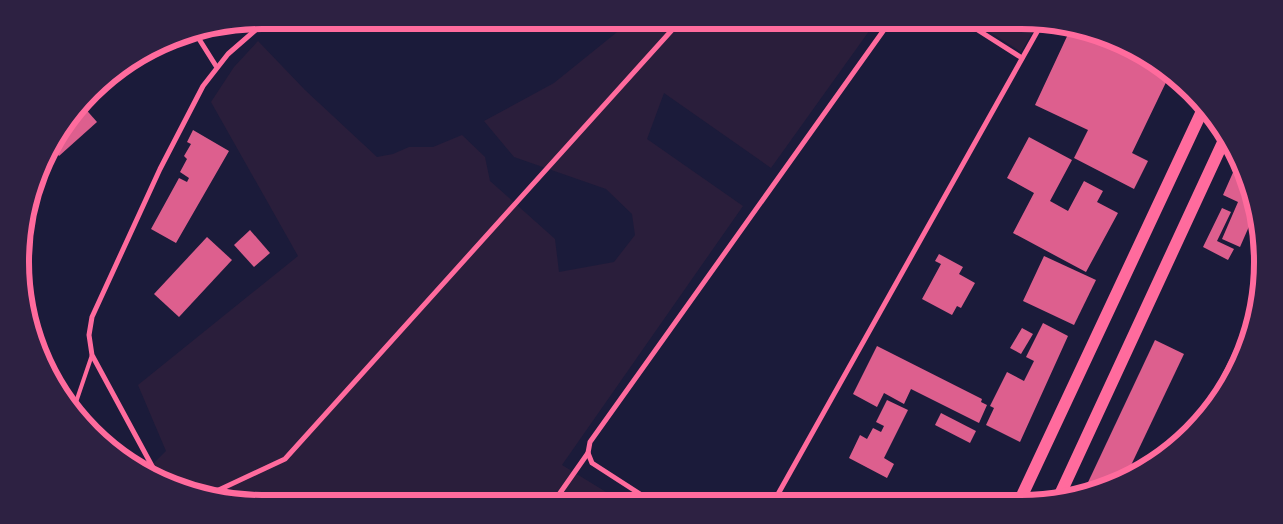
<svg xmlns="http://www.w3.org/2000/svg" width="1283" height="524" font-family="'Source Sans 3',sans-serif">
  <rect width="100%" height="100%" fill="#1b1b3a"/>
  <g fill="#2a1e3b">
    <path d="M632,20H877L771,168L664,93L647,139L743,206L562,465L624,503L262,504L184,491L146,471L166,451L138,385L298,256L211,102L234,67L258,41L305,90L377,157L393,154L409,147H433L462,135L485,157L490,181L555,239L559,272L614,262L635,235L632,214L606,189L514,157L484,121L554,83Z"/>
    <path d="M971,20H1021L1038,23L1021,52Z"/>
  </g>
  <g fill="#dd5f8e">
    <path d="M1070,30L1114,51L1118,44L1170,74L1132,153L1148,161L1134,189L1074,158L1088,130L1035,105Z"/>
    <path d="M82,105L97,122L59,156L51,146L52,141Z"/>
    <path d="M193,130L229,151L176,243L151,229L179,178L187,182L189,178L180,172L187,159L184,156L191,144L187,142Z"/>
    <path d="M1029,137L1072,160L1050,201L1068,211L1084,181L1103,191L1097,202L1118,213L1086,272L1013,233L1034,193L1007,178Z"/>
    <path d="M1239,159L1254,215L1240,247L1222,239L1238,202L1223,195Z"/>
    <path d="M1222,208L1231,212L1217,241L1234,249L1228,260L1203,247Z"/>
    <path d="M250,230L270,253L254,267L234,245Z"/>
    <path d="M207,237L232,260L179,317L154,294Z"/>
    <path d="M939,254L963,267L959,274L975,283L961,308L957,306L952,315L922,299L941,264L935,261Z"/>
    <path d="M1044,256L1096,280L1074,325L1023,301Z"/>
    <path d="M1043,323L1068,336L1020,442L986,425L994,408L990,406L1007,372L1024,381L1034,361L1026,357Z"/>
    <path d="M1022,328L1033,334L1021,354L1010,348Z"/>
    <path d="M1155,340L1184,354L1124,480L1083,493Z"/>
    <path d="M877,346L982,399L981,402L987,405L979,423L911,389L904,404L884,393L877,407L853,394Z"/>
    <path d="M887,400L908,410L884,458L894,464L887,478L849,458L860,435L867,439L873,428L881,432L884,426L876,422Z"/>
    <path d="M941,413L976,431L970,443L935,425Z"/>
  </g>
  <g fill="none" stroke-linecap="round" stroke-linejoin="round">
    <path stroke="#ff6b9d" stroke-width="4" d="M74,408L92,355"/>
    <g stroke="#ff6b9d" stroke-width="5">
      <path d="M962,20L1022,58"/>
      <path d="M194,31L216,66"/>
      <path d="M158,477L92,355L89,335L92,317L160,169L203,86L228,54L267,20"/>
      <path d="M208,495L285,459L681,20"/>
      <path d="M553,503L588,453"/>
      <path d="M654,503L592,463L588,453L590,442L891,20"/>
      <path d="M773,503L1042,23"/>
    </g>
    <g stroke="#ff6b9d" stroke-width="12">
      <path d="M1057,501L1225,138"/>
      <path d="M1019,502L1203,109"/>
    </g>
    <path stroke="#a44b75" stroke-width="4" d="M1203,418L1254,314"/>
  </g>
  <path d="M0 0H1283V524H0ZM262 29H1021A233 233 0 0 1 1254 262V262A233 233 0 0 1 1021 495H262A233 233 0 0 1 29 262V262A233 233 0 0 1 262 29Z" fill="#2d2142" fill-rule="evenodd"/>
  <path fill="none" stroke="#ff6b9d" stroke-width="6" d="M262 29H1021A233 233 0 0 1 1254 262V262A233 233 0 0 1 1021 495H262A233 233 0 0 1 29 262V262A233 233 0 0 1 262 29Z"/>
</svg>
